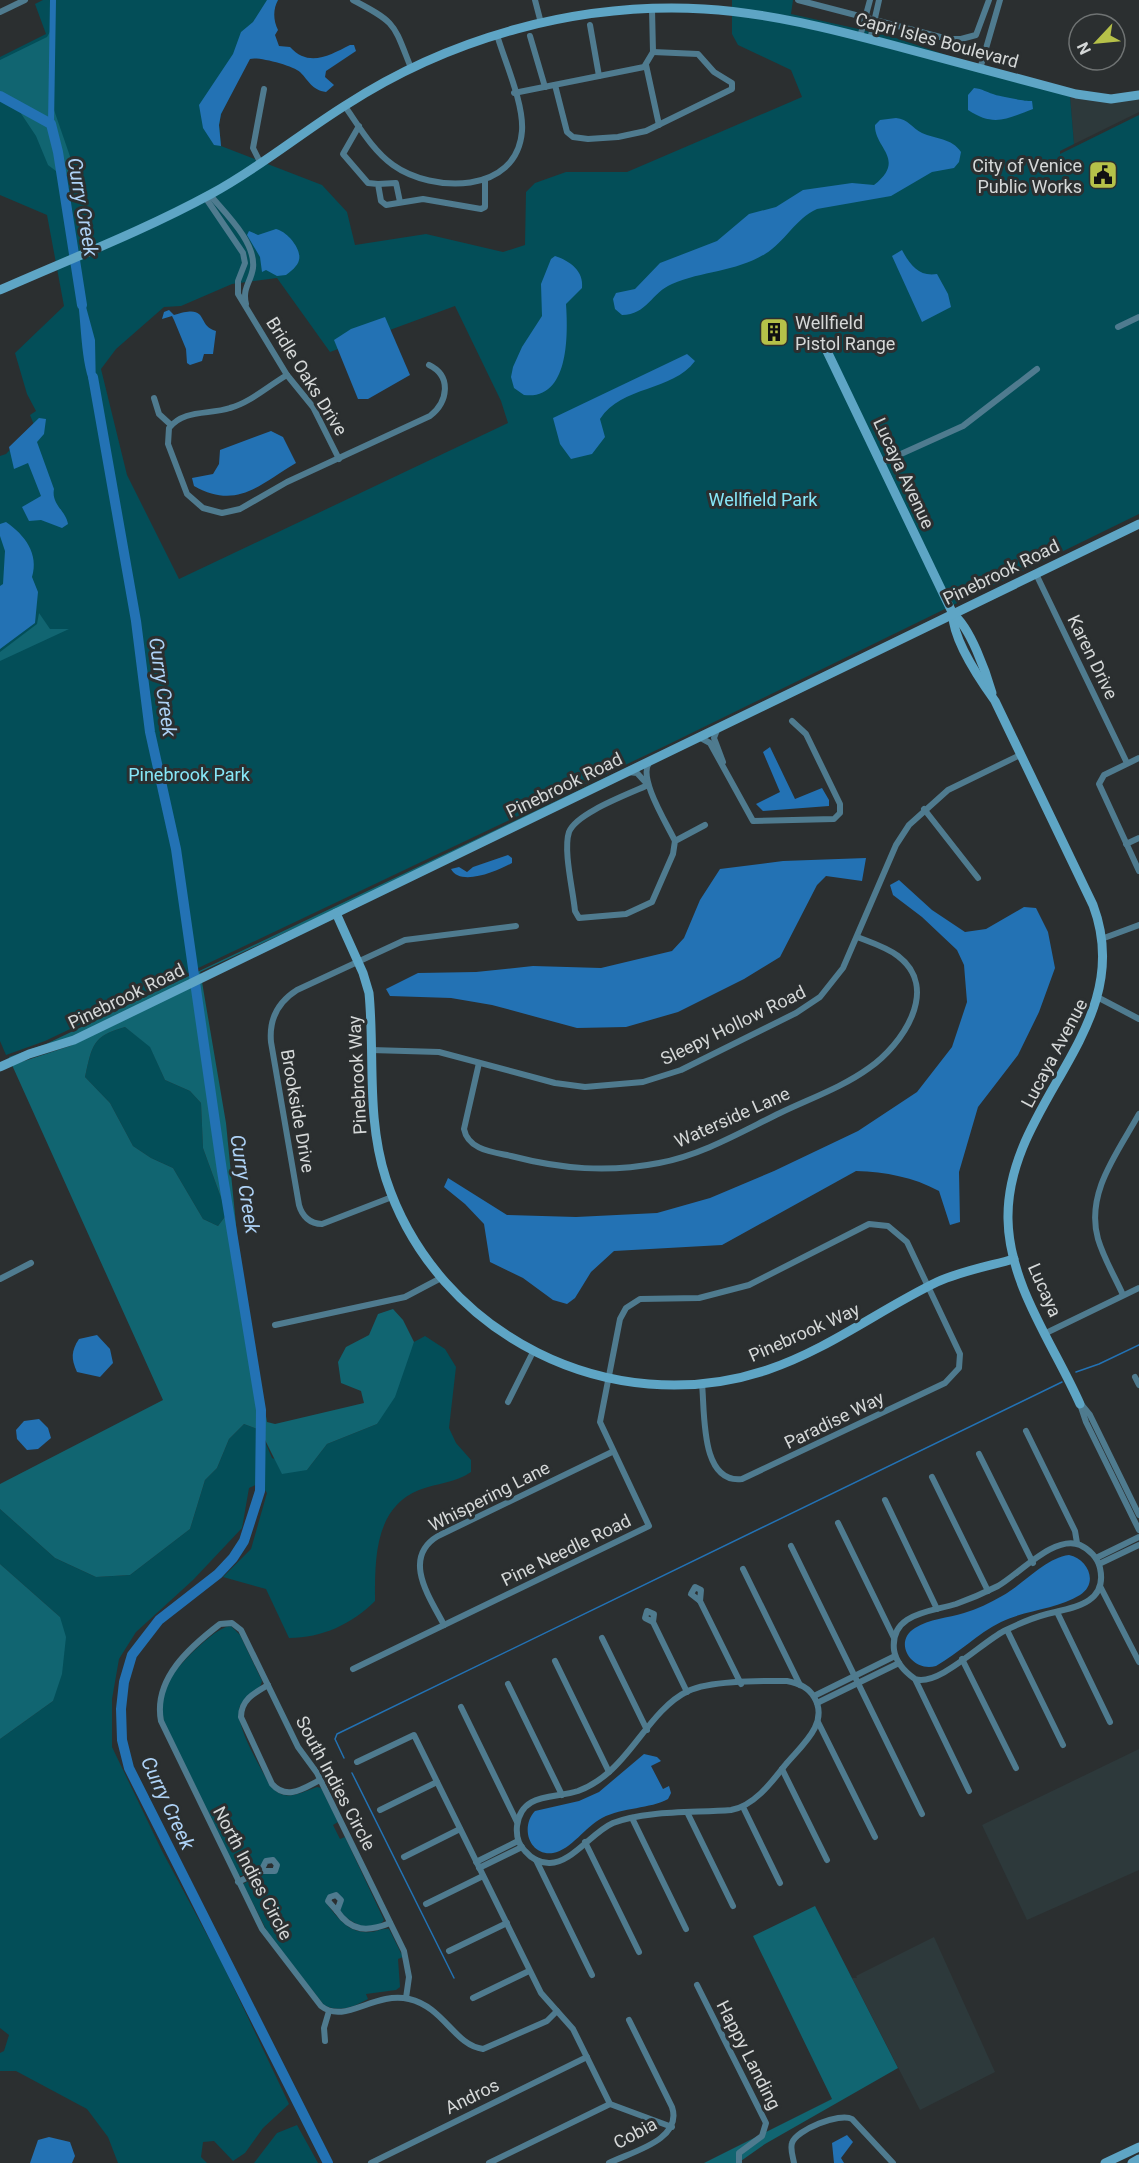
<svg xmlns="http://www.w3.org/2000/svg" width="1139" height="2163" font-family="Roboto,sans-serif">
  <rect width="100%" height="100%" fill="#2b2f30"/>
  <g fill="#2d393b">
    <path d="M1070,96L1139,99V112L1074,144Z"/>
    <path d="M1139,1749V1870L1027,1920L982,1825Z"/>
    <path d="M934,1937L995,2072L920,2110L852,1978H857L856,1976Z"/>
  </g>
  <g fill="#034e58" fill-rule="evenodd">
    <path d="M43,0H278L221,114L219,125L221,146L322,185L347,212L355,245L426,234L503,252L525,245L526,192L535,183L566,172H627L802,97L791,70L738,45L732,34V0H793L791,14L890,36L967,62L784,15L807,26L1070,96L1074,144L1060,151V154L1139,115V514L665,746L45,1041L6,1055L0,1041V456L6,454L34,425L30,415L36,411L27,394L15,353L64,306L47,215L0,195V57L46,34L35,4ZM277,278L330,352L455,306L501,401L508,423L179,579L127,475L101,369L116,349L164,307L181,306L232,284Z"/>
    <path d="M125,1027L150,1046L165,1080L190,1091L201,1103L203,1148L227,1214L218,1226L203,1219L173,1168L151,1158L133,1146L110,1103L85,1077C92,1046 92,1036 125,1027Z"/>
    <path d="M425,1336L445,1349L456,1367L449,1428L456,1443L471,1460V1472C455,1483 437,1483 419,1490C374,1508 375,1560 375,1601C352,1624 322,1638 289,1638L266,1589L223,1577L251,1549L267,1493L260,1483L249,1488L242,1528L193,1580L136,1632L119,1659L112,1699V1747L162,1851L221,1961L289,2104L263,2128L245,2153L233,2161L214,2141L203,2142L201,2157L207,2163H118L108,2137L87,2109L16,2071H0V2053L4,2051L9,2035L0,2028V1739L53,1701L60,1617L0,1564V1509L55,1558L96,1577L130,1575L190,1529L205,1480L217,1468L229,1439L244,1424L260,1430L272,1458L307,1470L327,1444L377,1424L414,1342Z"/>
    <path d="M231,1626L240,1635L262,1681C260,1692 247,1696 241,1704C231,1720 260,1766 268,1782C282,1804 297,1794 317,1787L321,1788L338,1822L333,1825L340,1839L345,1837L384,1920C373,1935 349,1923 340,1911L343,1900L337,1892L327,1904C338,1919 350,1934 370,1932C377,1932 382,1928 389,1929L403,1957L398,1959L400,1987L396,1990L366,1994L368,1999C353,2007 340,2013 324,2005L269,1935L243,1884L264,1873H275L274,1858L241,1876L238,1875L164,1723C162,1711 161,1697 166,1685C173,1670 215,1626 231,1626Z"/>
    <path d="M297,2125L318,2163H254L277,2133Z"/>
  </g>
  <g fill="#116571" fill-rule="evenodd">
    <path d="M51,30L53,107L74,168L64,177L48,165L36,136L20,112L0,101V60L47,37Z"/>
    <path d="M39,613L50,629H69L0,661V652L37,624Z"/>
    <path d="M640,761L360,898L200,972L201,975L67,1040L10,1059L9,1057L46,1044Z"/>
    <path d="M202,982L226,1123L239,1255L267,1422L275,1424L364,1403L361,1391L341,1383L338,1362L346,1347L369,1335L378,1314L393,1309L403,1320L414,1342L395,1397L377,1424L327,1444L307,1470L282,1474L260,1430L244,1424L229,1439L217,1468L205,1480L190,1529L130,1575L96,1577L55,1558L0,1509V1484L163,1400L12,1065L70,1046ZM125,1027L150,1047L165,1080L190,1091L201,1103L203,1148L227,1214L218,1226L203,1219L173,1168L151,1158L133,1146L110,1103L85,1077C92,1046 92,1036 125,1027Z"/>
    <path d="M0,1564L60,1617L66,1637L62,1674L53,1701L0,1739Z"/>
    <path d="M815,1906L898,2068L765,2144L738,2163H704L832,2099L753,1936Z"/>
  </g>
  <g fill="#2372b4">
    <path d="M267,0H278C273,9 273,20 278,30L275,35L279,46L290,47C309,68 330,55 350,45H354L356,51L326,71L325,77L334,85L326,92C312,90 309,81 300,72C294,66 258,56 250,59L221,114L219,125L221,146L214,145L203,128L199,105L233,54L241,32L253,22Z"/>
    <path d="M974,88C983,89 986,92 993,94C997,96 1029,102 1032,101L1033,109C1006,119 994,127 968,110V95Z"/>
    <path d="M896,118C908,119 912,128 922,133C935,139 952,138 961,152L959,162L954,168L932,172L891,196L817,209C795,219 785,242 765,254C736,272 702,271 672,284C652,292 647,315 622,315L615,309L613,299L616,293L635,289L660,263L717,241L749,214L776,207L803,190L852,183L874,185C907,159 874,148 875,125L880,120Z"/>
    <path d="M276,229C286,231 302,248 299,260C298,266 290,272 286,275L277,276L266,270L262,272L260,257L247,235L249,231L258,235Z"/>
    <path d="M902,250C910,265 919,277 937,274L948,294L951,307L922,322L892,256Z"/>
    <path d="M555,256C570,261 584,271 582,288L566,304C568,333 570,401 524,395L514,388L511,377L513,367L522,347L542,316L541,284L551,259Z"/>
    <path d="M82,292L95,340L96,392C80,376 82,320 77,296Z"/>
    <path d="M169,310L174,315C211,303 195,325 216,331L213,354H204L202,361L190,365L187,363L186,349L174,320L172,316L162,319L164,312Z"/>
    <path d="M385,317L410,375L368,399H358L334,340L351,329Z"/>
    <path d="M687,354L695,361C672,392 622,385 600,419L605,437L592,454L571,459L560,444L553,418Z"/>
    <path d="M39,418L46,419L44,434L37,442L54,489C51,504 66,511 68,524L62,528L41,520L29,521L22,507L41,496L28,463L14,469L9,447Z"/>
    <path d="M271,431L283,437L296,463C259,485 237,510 194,486L192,478L213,474L219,464L220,450Z"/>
    <path d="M6,522C25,535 39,554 32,577L38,592L35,623L0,649V586L3,584L5,551L0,536V524Z"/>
    <path d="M770,747L795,799L822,788L829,800V806L763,811L756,804L780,792L763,752Z"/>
    <path d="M508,855L512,858V863C498,871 460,887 451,869L459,867L467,872L473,867Z"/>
    <path d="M866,858L862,881L826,876L817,885L780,957L744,979L678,1012L626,1027L577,1028L492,1005L451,998L390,996L386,989L418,973L476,972L533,966L601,968L672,951L684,938L700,900L720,869L783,861Z"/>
    <path d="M899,880L932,910L965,932L986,929L1024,907L1036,908L1048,932L1055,968L1039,1012L1018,1055L978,1107L959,1172L960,1222L950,1225L939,1191C913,1177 886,1172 856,1171L722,1245L614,1251L591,1272L575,1298L567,1304L553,1300L523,1278L490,1262L484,1224L465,1204L444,1187L448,1178L507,1215L576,1217L657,1213L710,1198L774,1171L858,1131L917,1092L952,1047L967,1002L964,965L957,950L922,917L893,895L890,885Z"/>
    <path d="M97,1335L110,1349L113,1363L100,1377L77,1372C71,1359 71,1351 79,1339Z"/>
    <path d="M39,1419L48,1428L51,1438L38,1449L27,1450L17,1439L16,1430L24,1421Z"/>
    <path d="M1069,1555C1088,1559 1099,1583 1080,1595C1058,1609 1025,1610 1001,1622C977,1634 959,1653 936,1666C912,1673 892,1642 915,1628C929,1619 948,1618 964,1613C977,1609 990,1603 1002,1596C1024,1584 1045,1558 1069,1555Z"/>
    <path d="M644,1754L657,1757L661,1761L651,1766L663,1789L669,1786L671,1793L668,1799C650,1809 623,1807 602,1818C586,1826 571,1850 553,1853C529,1856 520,1827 535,1811L579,1801L599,1792Z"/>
    <path d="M847,2135L853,2142L841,2158L844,2163H834L832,2143Z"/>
    <path d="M49,2137L70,2142L75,2156L72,2163H30L38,2140Z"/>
  </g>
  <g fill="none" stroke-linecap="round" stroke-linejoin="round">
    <g stroke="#2372b4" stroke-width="1.5">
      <path d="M1076,1372L1099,1364L1139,1345"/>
      <path d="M344,1758L335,1739L337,1734L1062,1382"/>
      <path d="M352,1773L454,1978"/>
    </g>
    <path stroke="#2372b4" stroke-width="6" d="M51,124L53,0"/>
    <g stroke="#2372b4" stroke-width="10">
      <path d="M0,96L51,124L58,152L82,305"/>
      <path d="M93,377L136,621L150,732L176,849L222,1171L261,1410L260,1491L244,1541L233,1558L218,1574L159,1620L132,1655L124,1682L121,1709L122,1740L129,1768L328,2163"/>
    </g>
    <g stroke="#4f7b8f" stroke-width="6">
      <path d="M353,0C397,23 393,23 411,68"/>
      <path d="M535,0L541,23"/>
      <path d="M798,0L948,39H961L976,35L989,0"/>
      <path d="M0,12L25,0"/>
      <path d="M590,25L599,76"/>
      <path d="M530,36L545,87"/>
      <path d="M860,37L870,0"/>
      <path d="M870,40L879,0"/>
      <path d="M646,65L659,125"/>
      <path d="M980,69L1000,0"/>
      <path d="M555,85L567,132L573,137L588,139L618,137L646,131L732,89V83L714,72L698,54L653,52"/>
      <path d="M514,93L644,67L653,52L652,9"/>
      <path d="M344,105C359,126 372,150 393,165C432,193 517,195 522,131C524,104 505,62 497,35"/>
      <path d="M359,126L343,154L368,183L378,184L381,201L386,205L423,199L481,209L485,207V179"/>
      <path d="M260,162L253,148L264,89"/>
      <path d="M378,184L396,183L400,202"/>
      <path d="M210,195C225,213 256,242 253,268C251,282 242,288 246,304"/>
      <path d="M205,197L243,253L245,263L238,281V294L287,375L313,407L339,459"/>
      <path d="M1118,327L1139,317"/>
      <path d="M287,375C268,386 251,402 230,408C209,415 184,409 169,428L168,444L187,494L203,508L222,513L240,509L287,482L430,416C448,402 452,376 429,365"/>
      <path d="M154,398L159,414L171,425"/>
      <path d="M881,463L963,426L1037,369"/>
      <path d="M1036,574L1127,763"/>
      <path d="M717,730L714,738L723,762"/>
      <path d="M699,737L710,743L753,821L834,819L840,813V804L806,734L792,721"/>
      <path d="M1139,758L1104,775L1099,784L1139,871"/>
      <path d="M649,763C638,778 667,824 675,841"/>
      <path d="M628,772L637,773L648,785"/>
      <path d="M648,785C629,794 576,813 569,832C563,850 573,890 575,911L579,918L626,914L652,902L673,854L675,841L705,825"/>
      <path d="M924,809L978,878"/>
      <path d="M1126,844L1139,838"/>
      <path d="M1104,938L1139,925"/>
      <path d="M1101,999L1139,1019"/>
      <path d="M371,1050L439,1052L555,1083L585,1087L643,1082L681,1070L796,1013L820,997L843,968L896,845L909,825L948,790L1020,755"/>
      <path d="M479,1063L464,1129C468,1150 493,1152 511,1156C561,1169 608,1173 659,1163C702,1155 741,1132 780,1113C809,1099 843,1087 869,1068C902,1045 941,989 898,956C886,947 870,942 857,937"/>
      <path d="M392,1197L322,1224C310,1224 302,1216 299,1205L271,1042C269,1020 278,1002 297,990L405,940L516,926"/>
      <path d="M0,1279L31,1263"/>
      <path d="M1123,1295C1115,1277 1104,1259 1098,1239C1085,1193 1118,1152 1139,1114"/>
      <path d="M275,1325L405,1297L441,1278"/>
      <path d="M1046,1333L1139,1288"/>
      <path d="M1135,1377L1139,1385"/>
      <path d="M508,1402L533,1352"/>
      <path d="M1080,1404L1086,1422L1139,1530"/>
      <path d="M1081,1404L1090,1415L1139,1515"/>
      <path d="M1026,1431L1075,1531L1077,1543"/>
      <path d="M979,1454L1033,1563"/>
      <path d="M932,1477L988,1591"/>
      <path d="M885,1500L937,1609"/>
      <path d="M838,1523L894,1638"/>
      <path d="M791,1546L922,1814"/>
      <path d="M1096,1558L1139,1537"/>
      <path d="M1099,1564L1139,1545"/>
      <path d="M743,1569L800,1685"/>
      <path d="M1100,1586L1139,1662"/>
      <path d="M695,1587L701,1590L700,1601L691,1594Z"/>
      <path d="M700,1601L741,1684"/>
      <path d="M647,1611L654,1614L653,1622L645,1618Z"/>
      <path d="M1057,1612L1110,1722"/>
      <path d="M653,1622L687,1692"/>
      <path d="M444,1625C430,1598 401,1558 438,1536L612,1452"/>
      <path d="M1007,1630L1063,1745"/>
      <path d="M602,1638L647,1730"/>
      <path d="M962,1659L1016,1768"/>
      <path d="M555,1661L609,1772"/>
      <path d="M353,1669L649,1526L600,1422L620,1319L626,1308L640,1299L699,1298L749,1285L869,1224L888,1226L907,1242L960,1354L959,1368L945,1383L742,1479C700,1484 705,1412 702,1384"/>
      <path d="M915,1679C938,1687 981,1643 1004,1631C1018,1624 1032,1618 1047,1614C1072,1608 1108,1604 1100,1568C1098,1558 1089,1549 1080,1545C1055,1534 1019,1574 998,1586C984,1593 970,1599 956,1604C930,1612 890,1613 894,1650C896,1662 905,1672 915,1679L969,1791"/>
      <path d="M787,1681C798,1683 809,1688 814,1697C830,1723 801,1746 786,1764C772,1782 754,1806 731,1810C695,1813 646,1810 613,1823C592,1832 571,1864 549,1863C540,1863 531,1858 525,1851C519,1845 516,1836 517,1826C521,1792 554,1799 578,1791C589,1787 600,1780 609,1772C636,1749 655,1707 688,1691C711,1680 762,1681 787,1681Z"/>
      <path d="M508,1684L562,1795"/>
      <path d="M268,1685C254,1693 241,1700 241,1717L272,1784C287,1801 304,1788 320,1780"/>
      <path d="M814,1696L895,1656"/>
      <path d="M817,1703L899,1663"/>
      <path d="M461,1707L517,1822"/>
      <path d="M818,1722L875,1837"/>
      <path d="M357,1762L414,1735L541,1993L573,2029L610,2104L672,2127"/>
      <path d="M782,1769L827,1860"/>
      <path d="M743,1807L780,1883"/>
      <path d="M380,1810L437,1782"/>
      <path d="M688,1814L733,1906"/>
      <path d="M632,1818L686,1929"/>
      <path d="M585,1842L639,1952"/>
      <path d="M404,1857L460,1829"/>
      <path d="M273,1860L277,1865L275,1871H261L266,1861Z"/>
      <path d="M536,1860L592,1975"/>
      <path d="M476,1862L518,1841"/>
      <path d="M479,1868L522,1847"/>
      <path d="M238,1882L261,1871"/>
      <path d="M336,1895L341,1900L337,1911L328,1901L330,1897Z"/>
      <path d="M426,1904L483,1876"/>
      <path d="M337,1911C351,1932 368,1932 390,1923"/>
      <path d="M449,1951L507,1923"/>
      <path d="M697,1985L766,2123L762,2136L739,2153V2163"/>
      <path d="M406,1998L409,1977L404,1951L317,1773L298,1747L241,1630L232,1623L220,1624C190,1647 153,1679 161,1721L262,1929L321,2006C345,2025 374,1991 409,1999C444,2007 454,2045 483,2049L547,2021L557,2011"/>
      <path d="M473,1998L529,1971"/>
      <path d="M325,2041L324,2028L329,2011"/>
      <path d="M371,2163L587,2057"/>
      <path d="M489,2163L610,2104"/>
      <path d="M609,2163C631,2152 683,2140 672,2107L629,2020"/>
      <path d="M794,2163C793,2157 790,2149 792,2143C796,2130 840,2112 852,2119L893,2163"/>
    </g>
    <g stroke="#5ea5c5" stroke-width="9">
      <path d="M0,290C70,259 143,231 211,194C258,169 301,133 346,105C451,37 578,2 704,9C770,13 832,29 896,46C956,62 1016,78 1076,94L1111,99L1139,95"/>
      <path d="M825,347L953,614C952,639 980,680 995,701L1093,905C1139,1027 1006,1102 1008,1219C1009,1285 1054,1345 1080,1404"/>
      <path d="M953,614C970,627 986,672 992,693"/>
      <path d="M336,913L363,973L369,993C375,1055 366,1118 386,1179C437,1335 611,1422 767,1370C829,1349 879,1310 937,1282C961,1271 989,1266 1014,1259"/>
      <path d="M0,1067L29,1054L74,1040L1139,524"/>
      <path d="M1105,2163L1139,2147"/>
      <path d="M1132,2163L1139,2159"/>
    </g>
  </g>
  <defs>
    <g id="civic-square" transform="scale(1.5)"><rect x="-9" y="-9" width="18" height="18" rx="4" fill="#b6c149" stroke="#2b2f30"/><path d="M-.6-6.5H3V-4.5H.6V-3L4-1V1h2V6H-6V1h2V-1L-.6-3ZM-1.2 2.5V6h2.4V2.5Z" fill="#111"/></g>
    <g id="building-square" transform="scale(1.5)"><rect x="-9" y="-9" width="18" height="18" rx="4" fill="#b6c149" stroke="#2b2f30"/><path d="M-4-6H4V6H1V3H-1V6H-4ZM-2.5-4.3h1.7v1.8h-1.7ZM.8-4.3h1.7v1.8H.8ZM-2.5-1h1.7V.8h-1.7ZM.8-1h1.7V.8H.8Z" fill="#111"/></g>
  </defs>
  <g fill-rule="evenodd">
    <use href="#civic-square" x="1103" y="175"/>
    <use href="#building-square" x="774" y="332"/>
  </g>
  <g text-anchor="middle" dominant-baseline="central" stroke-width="6" stroke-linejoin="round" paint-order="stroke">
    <g font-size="18" fill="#d5d8d8" stroke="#2b2f30">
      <text transform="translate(937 40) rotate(15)">Capri Isles Boulevard</text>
      <text transform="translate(307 376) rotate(58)">Bridle Oaks Drive</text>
      <text transform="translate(904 473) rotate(65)">Lucaya Avenue</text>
      <text transform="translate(1001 572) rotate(-26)">Pinebrook Road</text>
      <text transform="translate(1093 657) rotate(64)">Karen Drive</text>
      <text transform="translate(564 785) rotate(-26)">Pinebrook Road</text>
      <text transform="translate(126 996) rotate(-26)">Pinebrook Road</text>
      <text transform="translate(733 1025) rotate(-26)">Sleepy Hollow Road</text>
      <text transform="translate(1054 1053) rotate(-62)">Lucaya Avenue</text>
      <text transform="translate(357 1075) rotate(-93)">Pinebrook Way</text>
      <text transform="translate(298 1111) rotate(80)">Brookside Drive</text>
      <text transform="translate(732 1117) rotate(-24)">Waterside Lane</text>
      <text transform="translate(1045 1290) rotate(66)">Lucaya</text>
      <text transform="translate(804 1332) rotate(-24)">Pinebrook Way</text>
      <text transform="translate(834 1420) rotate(-26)">Paradise Way</text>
      <text transform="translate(489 1496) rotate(-27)">Whispering Lane</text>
      <text transform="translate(566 1550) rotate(-26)">Pine Needle Road</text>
      <text transform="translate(336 1783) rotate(62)">South Indies Circle</text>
      <text transform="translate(253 1873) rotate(62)">North Indies Circle</text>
      <text transform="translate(749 2055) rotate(63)">Happy Landing</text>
      <text transform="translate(472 2096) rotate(-26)">Andros</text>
      <text transform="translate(635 2133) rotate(-28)">Cobia</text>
    </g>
    <g font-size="18" fill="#d5d8d8" stroke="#2b2f30" text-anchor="end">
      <text x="1082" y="165">City of Venice<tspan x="1082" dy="21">Public Works</tspan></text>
      <text x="795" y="322" text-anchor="start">Wellfield<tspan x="795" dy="21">Pistol Range</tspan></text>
    </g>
    <g font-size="18" fill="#87e7f8" stroke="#2b2f30">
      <text x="763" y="499">Wellfield Park</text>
      <text x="189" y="774">Pinebrook Park</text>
    </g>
    <g font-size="20" font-style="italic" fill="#aed2f6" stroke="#2b2f30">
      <text transform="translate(83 207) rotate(80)">Curry Creek</text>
      <text transform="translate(163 687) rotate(82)">Curry Creek</text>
      <text transform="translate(245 1184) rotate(81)">Curry Creek</text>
      <text transform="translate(168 1803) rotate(65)">Curry Creek</text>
    </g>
  </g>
  <g transform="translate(1097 42) rotate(244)"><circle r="28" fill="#2b2f30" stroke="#6f7373" stroke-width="1.5"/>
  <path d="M0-4.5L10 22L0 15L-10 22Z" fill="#b6c149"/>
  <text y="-9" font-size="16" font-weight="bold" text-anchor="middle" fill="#d5d8d8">N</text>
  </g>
</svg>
